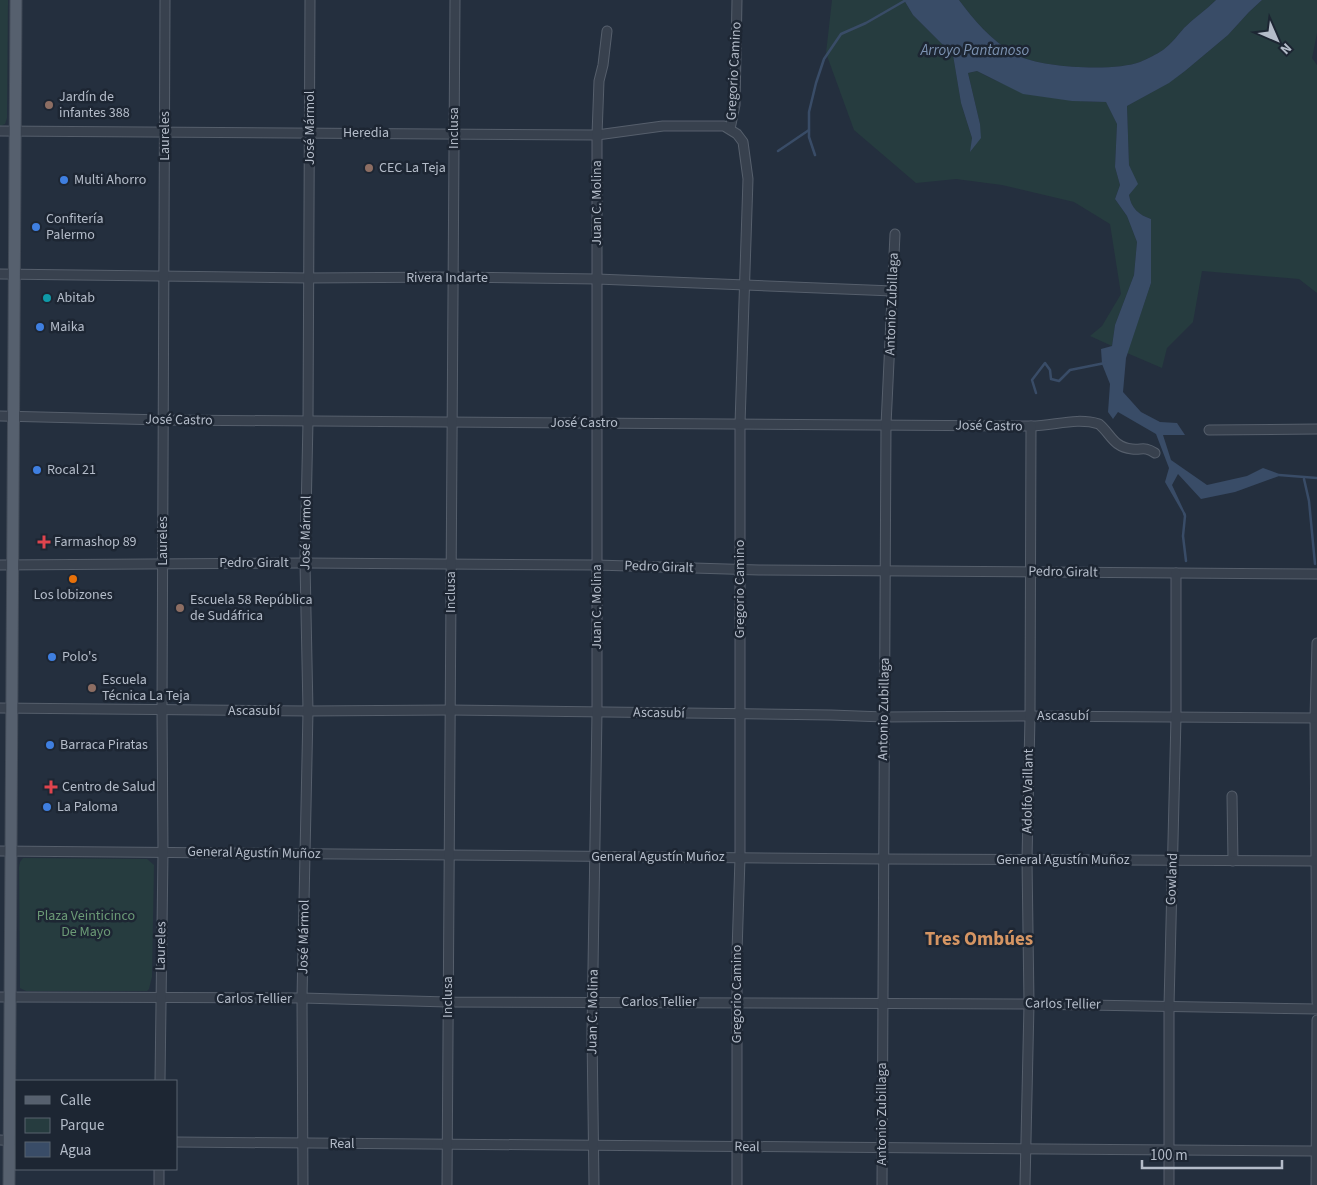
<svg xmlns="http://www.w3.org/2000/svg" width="1317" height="1185" font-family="'Source Sans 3',sans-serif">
  <rect width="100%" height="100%" fill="#242f3e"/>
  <g fill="#263c3f">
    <path d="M0,0H8V2L7,118L5,124L0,126Z"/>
    <path d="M832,0H904L913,15L953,55L961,103L972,138L971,151L980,124L968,73L977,71C1015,93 1062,102 1106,102L1117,124L1115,167L1120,185L1115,199L1127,216L1137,242L1134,275L1115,325L1112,346L1090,336L1102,326L1121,294L1110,224L1074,202L1002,185L956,179L916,183L854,130L826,53Z"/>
    <path d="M959,0H1216C1206,10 1194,18 1184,28C1178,35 1171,44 1163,50C1157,54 1147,59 1140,62C1114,72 1036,68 1013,53C991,40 974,20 959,0Z"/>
    <path d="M1262,0H1317V33L1312,58L1317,65V293L1299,279L1202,271L1193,322L1167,348L1162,368L1127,353L1151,283V219C1139,215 1131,208 1129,195L1137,184L1129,165L1127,106L1168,83L1185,71L1228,35L1249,12Z"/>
    <path d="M23,858L147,859L154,865L152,977L149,989L147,991H26L20,988L19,867L20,862Z"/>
  </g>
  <path fill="#394c67" d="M904,0H959C974,20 991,40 1013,53C1036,68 1114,72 1140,62C1147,59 1157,54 1163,50C1171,44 1178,35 1184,28C1194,18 1206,10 1216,0H1262L1249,12L1228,35L1185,71L1169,83L1127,106L1129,165L1138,184L1129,195C1131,208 1139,215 1151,219V283L1126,358L1123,392L1141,412L1160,422L1177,423L1185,435H1163L1171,460L1207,485L1247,476L1263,468L1282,475L1235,492L1201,499L1178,474L1172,485L1186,515H1184L1165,482L1169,468L1156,434L1118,412L1113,419L1108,412L1110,384L1102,364L1101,349L1112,346L1115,325L1134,275L1137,242L1127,216L1115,199L1120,185L1115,167L1117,124L1106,102L1072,101L1023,94L977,71L968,73L980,124L981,138L970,152L972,138L961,103L953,55L913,15Z"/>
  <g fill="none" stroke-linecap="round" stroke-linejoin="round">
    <g stroke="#394c67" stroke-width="2.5">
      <path d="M778,151L809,130"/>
      <path d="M815,155L809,137V112L816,83L824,59L841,34L866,23L906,0"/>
      <path d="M1036,393L1032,380L1045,363L1050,370L1051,379L1059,381L1070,370L1105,363"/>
      <path d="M1279,475L1317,478"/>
      <path d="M1304,479L1309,501L1315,564"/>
      <path d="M1184,513L1185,516L1183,536L1186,561"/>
    </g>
    <g stroke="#565f6c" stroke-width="11">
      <g id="minor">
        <path d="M730,129L735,105L737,0"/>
        <path d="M0,131L597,135L663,126H724L737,134L743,142L748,179L740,424V858L737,952V1185"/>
        <path d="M0,274L308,278L453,277L597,279L893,291"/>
        <path d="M0,416L164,420L1031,426C1054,426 1076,417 1099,424C1111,434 1113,447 1132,449C1143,450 1144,446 1155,453"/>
        <path d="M1209,430L1317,429"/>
        <path d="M0,565L305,563L596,565L759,570L1317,574"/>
        <path d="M1317,643L1315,718L1317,1002"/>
        <path d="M0,708L308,711L450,710L831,715L884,717L1030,716L1317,718"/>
        <path d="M1232,796L1233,861"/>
        <path d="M0,851L883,859L1317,861"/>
        <path d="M0,997L302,998L448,1002L1029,1004L1317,1009"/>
        <path d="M160,1081L163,852L162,710L165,0"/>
        <path d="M0,1140L16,1141"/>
        <path d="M176,1142L1317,1151"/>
        <path d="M159,1169V1185"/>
        <path d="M303,1185L302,998L308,711L305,563L308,421L310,0"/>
        <path d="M447,1185L455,0"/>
        <path d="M594,1185L592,1033L597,712V135L599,81L603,65L607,31"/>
        <path d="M882,1185L886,425L895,234"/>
        <path d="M1025,1185L1029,1004L1027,860L1030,716L1031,426"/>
        <path d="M1169,1185V1006L1176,717V573"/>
        <path d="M1316,1185L1317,1020"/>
      </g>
    </g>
    <g stroke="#414a57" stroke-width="13">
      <path id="major" d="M9,1185L16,0"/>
    </g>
    <use href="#minor" stroke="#38414e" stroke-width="9"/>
    <use href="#major" stroke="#56606e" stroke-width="11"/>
  </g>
  <g fill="#8d6e63" stroke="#1d2633" stroke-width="2">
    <circle cx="49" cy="105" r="5"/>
    <circle cx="369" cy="168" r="5"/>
    <circle cx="180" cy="608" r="5"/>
    <circle cx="92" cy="688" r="5"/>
  </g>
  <g fill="#3f7fe0" stroke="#1d2633" stroke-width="2">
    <circle cx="64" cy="180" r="5"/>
    <circle cx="36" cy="227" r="5"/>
    <circle cx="40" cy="327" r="5"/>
    <circle cx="37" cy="470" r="5"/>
    <circle cx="52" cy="657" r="5"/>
    <circle cx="50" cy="745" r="5"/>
    <circle cx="47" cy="807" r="5"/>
  </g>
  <circle fill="#0f9aa8" stroke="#1d2633" stroke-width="2" cx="47" cy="298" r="5"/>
  <g fill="#e0444e" stroke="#1d2633" stroke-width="2">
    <path d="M41.5 534.5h5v5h5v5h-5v5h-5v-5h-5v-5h5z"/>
    <path d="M48.5 779.5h5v5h5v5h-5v5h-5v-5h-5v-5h5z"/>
  </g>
  <circle fill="#e8710a" stroke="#1d2633" stroke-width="2" cx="73" cy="579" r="5"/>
  <g text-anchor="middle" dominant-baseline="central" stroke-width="5" stroke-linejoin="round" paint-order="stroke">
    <g font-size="14" fill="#b4bcc9" stroke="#1d2633">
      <text transform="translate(734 71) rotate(-87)">Gregorio Camino</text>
      <text transform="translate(310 128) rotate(-90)">José Mármol</text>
      <text transform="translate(454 128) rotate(-90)">Inclusa</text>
      <text x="366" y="133">Heredia</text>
      <text transform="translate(165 136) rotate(-90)">Laureles</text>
      <text transform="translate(597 203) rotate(-90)">Juan C. Molina</text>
      <text x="447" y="278">Rivera Indarte</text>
      <text transform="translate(892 304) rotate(-88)">Antonio Zubillaga</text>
      <text transform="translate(179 420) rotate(1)">José Castro</text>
      <text x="584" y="423">José Castro</text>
      <text transform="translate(989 426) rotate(1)">José Castro</text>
      <text transform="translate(306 533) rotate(-89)">José Mármol</text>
      <text transform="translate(163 541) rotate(-90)">Laureles</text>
      <text x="254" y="563">Pedro Giralt</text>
      <text transform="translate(659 567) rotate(2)">Pedro Giralt</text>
      <text transform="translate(1063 572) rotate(1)">Pedro Giralt</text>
      <text transform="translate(740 589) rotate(-90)">Gregorio Camino</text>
      <text transform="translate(451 592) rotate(-90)">Inclusa</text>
      <text transform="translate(597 607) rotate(-90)">Juan C. Molina</text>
      <text transform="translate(884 709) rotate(-89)">Antonio Zubillaga</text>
      <text x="254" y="711">Ascasubí</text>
      <text transform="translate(659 713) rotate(1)">Ascasubí</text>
      <text x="1063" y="716">Ascasubí</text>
      <text transform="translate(1028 791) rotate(-89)">Adolfo Vaillant</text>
      <text transform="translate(254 853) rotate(1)">General Agustín Muñoz</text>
      <text x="658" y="857">General Agustín Muñoz</text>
      <text x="1063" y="860">General Agustín Muñoz</text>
      <text transform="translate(1172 879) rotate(-88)">Gowland</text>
      <text transform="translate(304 937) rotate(-89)">José Mármol</text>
      <text transform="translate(161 946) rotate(-89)">Laureles</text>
      <text transform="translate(737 994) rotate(-90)">Gregorio Camino</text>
      <text transform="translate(448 997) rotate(-90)">Inclusa</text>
      <text x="254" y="999">Carlos Tellier</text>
      <text x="659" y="1002">Carlos Tellier</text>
      <text transform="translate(1063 1004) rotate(1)">Carlos Tellier</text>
      <text transform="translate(593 1012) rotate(-89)">Juan C. Molina</text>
      <text transform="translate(882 1114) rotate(-90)">Antonio Zubillaga</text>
      <text x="342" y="1144">Real</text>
      <text transform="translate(747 1147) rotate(1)">Real</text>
    </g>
    <g font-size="14" fill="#b4bcc9" stroke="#1d2633" text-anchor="start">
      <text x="59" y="97">Jardín de<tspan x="59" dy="16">infantes 388</tspan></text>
      <text x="379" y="168">CEC La Teja</text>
      <text x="74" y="180">Multi Ahorro</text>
      <text x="46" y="219">Confitería<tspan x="46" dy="16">Palermo</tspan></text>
      <text x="57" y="298">Abitab</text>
      <text x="50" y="327">Maika</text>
      <text x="47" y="470">Rocal 21</text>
      <text x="54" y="542">Farmashop 89</text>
      <text x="73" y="595" text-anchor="middle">Los lobizones</text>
      <text x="190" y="600">Escuela 58 República<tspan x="190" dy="16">de Sudáfrica</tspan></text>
      <text x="62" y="657">Polo's</text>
      <text x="102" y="680">Escuela<tspan x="102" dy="16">Técnica La Teja</tspan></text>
      <text x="60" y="745">Barraca Piratas</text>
      <text x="62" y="787">Centro de Salud</text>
      <text x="57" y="807">La Paloma</text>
    </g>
    <g font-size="14" fill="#6b9a76" stroke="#1d2633">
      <text x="86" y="916">Plaza Veinticinco<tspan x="86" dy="16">De Mayo</tspan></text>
    </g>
    <g font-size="15" font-style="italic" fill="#7c92b1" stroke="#1d2633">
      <text x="975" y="50">Arroyo Pantanoso</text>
    </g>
    <g font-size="19" font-weight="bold" fill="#d59563" stroke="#1d2633">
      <text x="979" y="939">Tres Ombúes</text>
    </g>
  </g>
  <rect x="15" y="1080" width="162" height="90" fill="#1d2633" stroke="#59626f"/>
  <rect x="25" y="1096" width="25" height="8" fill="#56606e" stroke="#59626f"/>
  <text x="60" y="1105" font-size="15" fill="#b4bcc9">Calle</text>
  <rect x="25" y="1118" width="25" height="15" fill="#263c3f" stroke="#59626f"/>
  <text x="60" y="1130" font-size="15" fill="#b4bcc9">Parque</text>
  <rect x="25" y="1142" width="25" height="15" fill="#394c67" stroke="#59626f"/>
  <text x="60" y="1155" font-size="15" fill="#b4bcc9">Agua</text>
  <g transform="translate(1277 40) rotate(135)" stroke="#1d2633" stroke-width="4" paint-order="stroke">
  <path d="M0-4L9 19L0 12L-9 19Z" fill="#b4bcc9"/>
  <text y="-8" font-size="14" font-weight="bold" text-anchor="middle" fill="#b4bcc9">N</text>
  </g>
  <path d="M1142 1160v8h140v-8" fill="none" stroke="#b4bcc9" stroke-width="2.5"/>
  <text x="1150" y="1160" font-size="15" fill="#b4bcc9" stroke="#1d2633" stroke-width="4" paint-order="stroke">100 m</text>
</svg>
